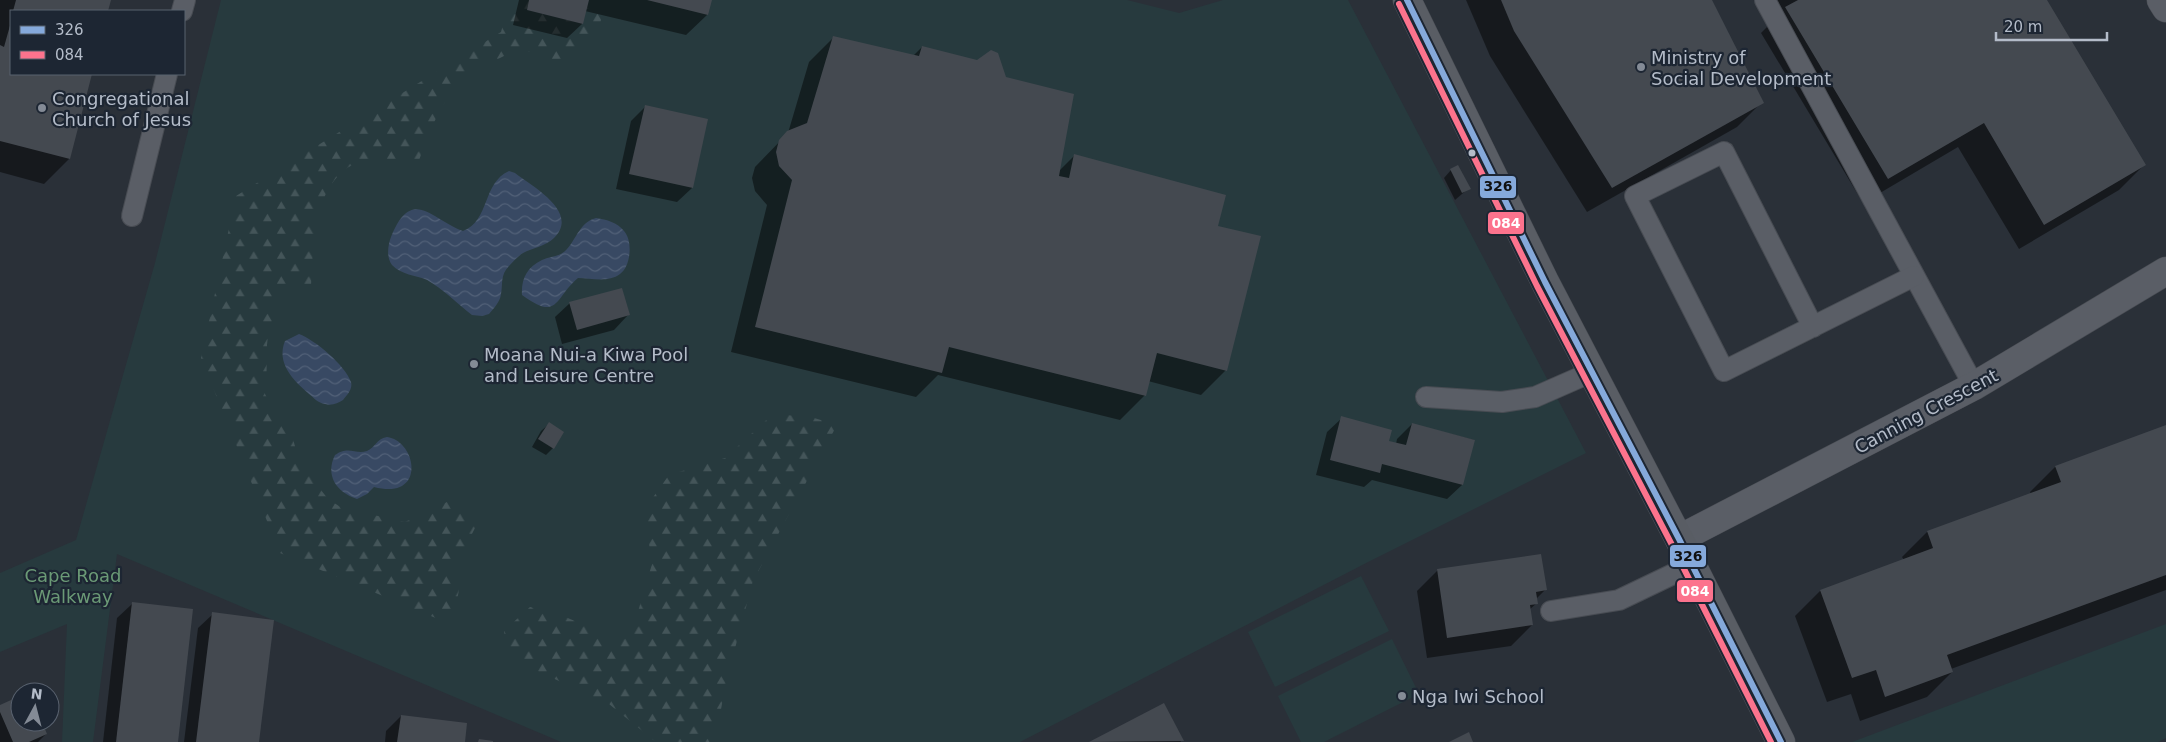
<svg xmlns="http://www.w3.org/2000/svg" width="2166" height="742" font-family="'DejaVu Sans',sans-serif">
  <defs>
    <pattern id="forest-firs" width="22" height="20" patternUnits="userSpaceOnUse" patternTransform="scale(1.25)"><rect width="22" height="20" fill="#273a3e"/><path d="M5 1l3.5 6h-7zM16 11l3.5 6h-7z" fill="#445559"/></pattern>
    <pattern id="water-waves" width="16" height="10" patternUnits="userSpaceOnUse" patternTransform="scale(1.25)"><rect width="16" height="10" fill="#384963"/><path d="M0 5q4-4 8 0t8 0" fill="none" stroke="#526178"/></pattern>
  </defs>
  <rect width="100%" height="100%" fill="#2a3038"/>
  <g fill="#273a3e">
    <path d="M221,0H1127L1179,13L1223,0H1348L1586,453L1370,561L1020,742H561L117,554L93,742H62L67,624L0,652V573L76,540L155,263Z"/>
    <path d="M1361,576L1389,631L1275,687L1248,632Z"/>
    <path d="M2166,624V738L2158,742H1852Z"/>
    <path d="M1392,639L1419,694L1324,742H1301L1278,696Z"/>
  </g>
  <g fill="url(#forest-firs)">
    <path d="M510,0H529L527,10L583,24L589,0H593L601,10C601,15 602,21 599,25C597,30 592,32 588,35C581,42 580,55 570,59C553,66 539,51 523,51C514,50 506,55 498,59C448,78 435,118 418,163C401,162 377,155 361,161C312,179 314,243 311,285L285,286C279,304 268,325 267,345C266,362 268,375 264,392L272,408L287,418L302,471L310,476L328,499L342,508L405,522L453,499L466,504L475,528L452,573L459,590L455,610L438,619L280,553L201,358L236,196L501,32Z"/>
    <path d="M773,414L811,417L837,425L753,581L726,682L715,742H656L609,704L507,657L504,631L530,607L558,614L616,638L637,615L652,564L644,510L669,475L725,458Z"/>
  </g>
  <g fill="url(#water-waves)">
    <path d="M509,171L515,173C533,187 580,212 554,238C546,246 532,248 523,253C518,256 513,262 509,266C500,275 503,284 501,294C500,302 494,308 489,314L482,316L472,315C459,305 442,288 427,280C416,275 401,275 392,265C386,257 388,245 391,237C412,185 432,220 463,231C490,221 482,183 509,171Z"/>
    <path d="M596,218C607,220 617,222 624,231C633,241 631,266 620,274C608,283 591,278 578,278C554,298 559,322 522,295C521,279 527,267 542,260C550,256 561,257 567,249C577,238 580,222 596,218Z"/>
    <path d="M299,334C315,340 345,365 351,382C353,389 347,395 343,400C338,403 332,406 325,404C318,403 314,398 309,394C293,380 276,363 285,341Z"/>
    <path d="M387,437C417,441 427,501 374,487L367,494L357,499C336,492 325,475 335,455C349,445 355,455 367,451C375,448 376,439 387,437Z"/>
  </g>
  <g fill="#0007">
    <path d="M0,0H109L107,11H11V74H91L69,159L44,184L0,172Z"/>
    <path d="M519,0H710L707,15L686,35L585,11L582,24L567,38L513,25Z"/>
    <path d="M1466,0H1711L1762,102L1737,127L1587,212L1490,56Z"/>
    <path d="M1776,0H2045L2144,165L2119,190L2019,249L1958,147L1863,203L1761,33L1783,11Z"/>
    <path d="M834,37L913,56L922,47L1005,78L1058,172L1075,155L1226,370L1201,395L1148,381L1145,395L1120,420L938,375L916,397L731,352L767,205L755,191L752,178L755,167L788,133L809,62Z"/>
    <path d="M645,107L707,120L692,188L677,202L616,189L631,121Z"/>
    <path d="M1451,170L1469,188L1455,200L1444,178Z"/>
    <path d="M570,303L628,315L614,330L562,344L555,317Z"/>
    <path d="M1342,418L1388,442L1396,444L1397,439L1412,424L1474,440L1462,485L1447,499L1372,480L1364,487L1316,475L1327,432Z"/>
    <path d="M549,424L553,448L546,455L532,447L541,431Z"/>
    <path d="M2166,426V590L1951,669L1952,672L1927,697L1860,721L1851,694L1827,702L1795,616L1820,591L1904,560L1902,557L1927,532L2031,494L2030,492L2055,467Z"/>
    <path d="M1438,570L1545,590L1536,599L1537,603L1529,610L1532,625L1511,646L1427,658L1417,591Z"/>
    <path d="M132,604L177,742H103L117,618Z"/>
    <path d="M213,614L258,742H184L198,628Z"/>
    <path d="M20,698V722H41L46,734L38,742H0V706Z"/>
    <path d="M1163,705L1181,742H1091Z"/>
    <path d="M401,716L463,742H385L386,731Z"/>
  </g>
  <g fill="#444950">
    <path d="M16,0H111L108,11H13Z"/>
    <path d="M529,0H589L583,24L527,10Z"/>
    <path d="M647,0H712L708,15Z"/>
    <path d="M1501,0H1712L1764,103L1612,188L1514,31Z"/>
    <path d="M1798,0H2047L2146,165L2044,225L1984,123L1888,179L1785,7Z"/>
    <path d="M11,22V74H92L70,159L0,141V45L4,47Z"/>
    <path d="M833,36L919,56L922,46L977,60L991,50L998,53L1006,77L1074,94L1059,176L1069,178L1074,154L1226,195L1218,226L1261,236L1227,371L1157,353L1146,396L949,347L942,373L755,327L792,180L779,166L776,152L779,140L787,131L807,123Z"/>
    <path d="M645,105L708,119L693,188L629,174Z"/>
    <path d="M1458,165L1471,189L1462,193L1450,169Z"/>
    <path d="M622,288L630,315L577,330L569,302Z"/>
    <path d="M1341,416L1392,430L1389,441L1406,445L1412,423L1475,440L1463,485L1382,464L1380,473L1330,460Z"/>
    <path d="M549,422L564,432L554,449L538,439Z"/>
    <path d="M2166,425V575L1947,655L1953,672L1885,697L1876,670L1852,678L1820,590L1933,548L1927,531L2061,482L2055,466Z"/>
    <path d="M1541,554L1547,590L1536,592L1538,604L1530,605L1533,625L1447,638L1437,569Z"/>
    <path d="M132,602L193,609L178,742H116Z"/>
    <path d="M212,612L274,620L259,742H196Z"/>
    <path d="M20,696V722H42L47,734L29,742H13L0,712V705Z"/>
    <path d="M1164,703L1184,741L1089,742Z"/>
    <path d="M401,715L467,723L465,742H397Z"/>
    <path d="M1469,732L1473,742H1449Z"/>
    <path d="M479,739L493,741V742H478Z"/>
  </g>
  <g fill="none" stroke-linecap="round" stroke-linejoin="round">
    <g stroke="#484c53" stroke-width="22">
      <g id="service">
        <path d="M1765,0L1974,386"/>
        <path d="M182,11L185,0"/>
        <path d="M132,216L167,74"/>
        <path d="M1813,327L1724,152L1635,196L1724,371L1914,276"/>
        <path d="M1426,397L1502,402L1535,397L1592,372"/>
        <path d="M1551,611L1619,600L1692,565"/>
      </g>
    </g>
    <g stroke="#484c53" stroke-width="29">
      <g id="minor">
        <path d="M2161,0L2166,8"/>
        <path d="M1679,539L1974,386L2166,271"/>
      </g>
    </g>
    <g stroke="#484c53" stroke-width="29">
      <path id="secondary" d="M1407,0L1545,282L1679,539L1781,742"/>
    </g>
    <use href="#service" stroke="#5a5e66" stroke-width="20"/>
    <use href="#minor" stroke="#5a5e66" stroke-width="28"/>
    <use href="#secondary" stroke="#595d64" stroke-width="28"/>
    <g stroke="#1d2633" stroke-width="10">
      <path id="bus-1" d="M1407,0L1545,282L1679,539L1781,742"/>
    </g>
    <g stroke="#1d2633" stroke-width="10">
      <path id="bus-2" d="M1399,4L1537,286L1671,543L1771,742"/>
    </g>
    <use href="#bus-1" stroke="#85a9db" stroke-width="6"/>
    <use href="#bus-2" stroke="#fc738d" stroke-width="6"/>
  </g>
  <g fill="#848b96" stroke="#1d2633" stroke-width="2">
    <circle cx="1641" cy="67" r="5"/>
    <circle cx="42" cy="108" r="5"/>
    <circle cx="474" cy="364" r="5"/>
    <circle cx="1402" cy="696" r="5"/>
  </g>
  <circle fill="#b4bcc9" stroke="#1d2633" stroke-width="2" cx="1472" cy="153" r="4.5"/>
  <g text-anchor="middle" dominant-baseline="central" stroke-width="4.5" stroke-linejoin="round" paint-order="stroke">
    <g font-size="18" fill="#b4bcc9" stroke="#1d2633" text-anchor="start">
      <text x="1651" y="57">Ministry of<tspan x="1651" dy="21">Social Development</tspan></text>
      <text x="52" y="98">Congregational<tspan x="52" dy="21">Church of Jesus</tspan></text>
      <text x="484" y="354">Moana Nui-a Kiwa Pool<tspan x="484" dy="21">and Leisure Centre</tspan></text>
      <text x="1412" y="696">Nga Iwi School</text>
    </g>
    <g font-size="18" fill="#b4bcc9" stroke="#1d2633">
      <text transform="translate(1926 411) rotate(-28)">Canning Crescent</text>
    </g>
    <g font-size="18" fill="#6b9a76" stroke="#1d2633">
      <text x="73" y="575">Cape Road<tspan x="73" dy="21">Walkway</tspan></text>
    </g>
  </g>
  <g stroke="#1d2633" stroke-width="2">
    <rect x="1479" y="175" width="38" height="24" rx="5" fill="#85a9db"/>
    <rect x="1487" y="211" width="38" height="24" rx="5" fill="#fc738d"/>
    <rect x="1669" y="544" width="38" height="24" rx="5" fill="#85a9db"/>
    <rect x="1676" y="579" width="38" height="24" rx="5" fill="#fc738d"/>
  </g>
  <g font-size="14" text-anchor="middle" font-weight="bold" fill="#fff">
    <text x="1506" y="228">084</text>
    <text x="1695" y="596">084</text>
  </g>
  <g font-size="14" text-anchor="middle" font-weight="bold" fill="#111">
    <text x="1498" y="191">326</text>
    <text x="1688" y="561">326</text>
  </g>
  <rect x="10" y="10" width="175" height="65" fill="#1d2633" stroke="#59626f"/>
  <rect x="20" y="26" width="25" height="8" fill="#85a9db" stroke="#59626f"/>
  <text x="55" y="35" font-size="15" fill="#b4bcc9">326</text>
  <rect x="20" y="51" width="25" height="8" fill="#fc738d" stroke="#59626f"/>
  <text x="55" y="60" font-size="15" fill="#b4bcc9">084</text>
  <g transform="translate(35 707) rotate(7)"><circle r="24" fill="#1d2633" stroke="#59626f"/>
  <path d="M0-4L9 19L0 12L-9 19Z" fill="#848b96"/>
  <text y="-8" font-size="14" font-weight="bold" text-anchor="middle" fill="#b4bcc9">N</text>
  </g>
  <path d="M1996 32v8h111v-8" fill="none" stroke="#b4bcc9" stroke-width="2.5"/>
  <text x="2004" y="32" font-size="15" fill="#b4bcc9" stroke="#1d2633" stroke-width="4" paint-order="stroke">20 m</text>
</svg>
